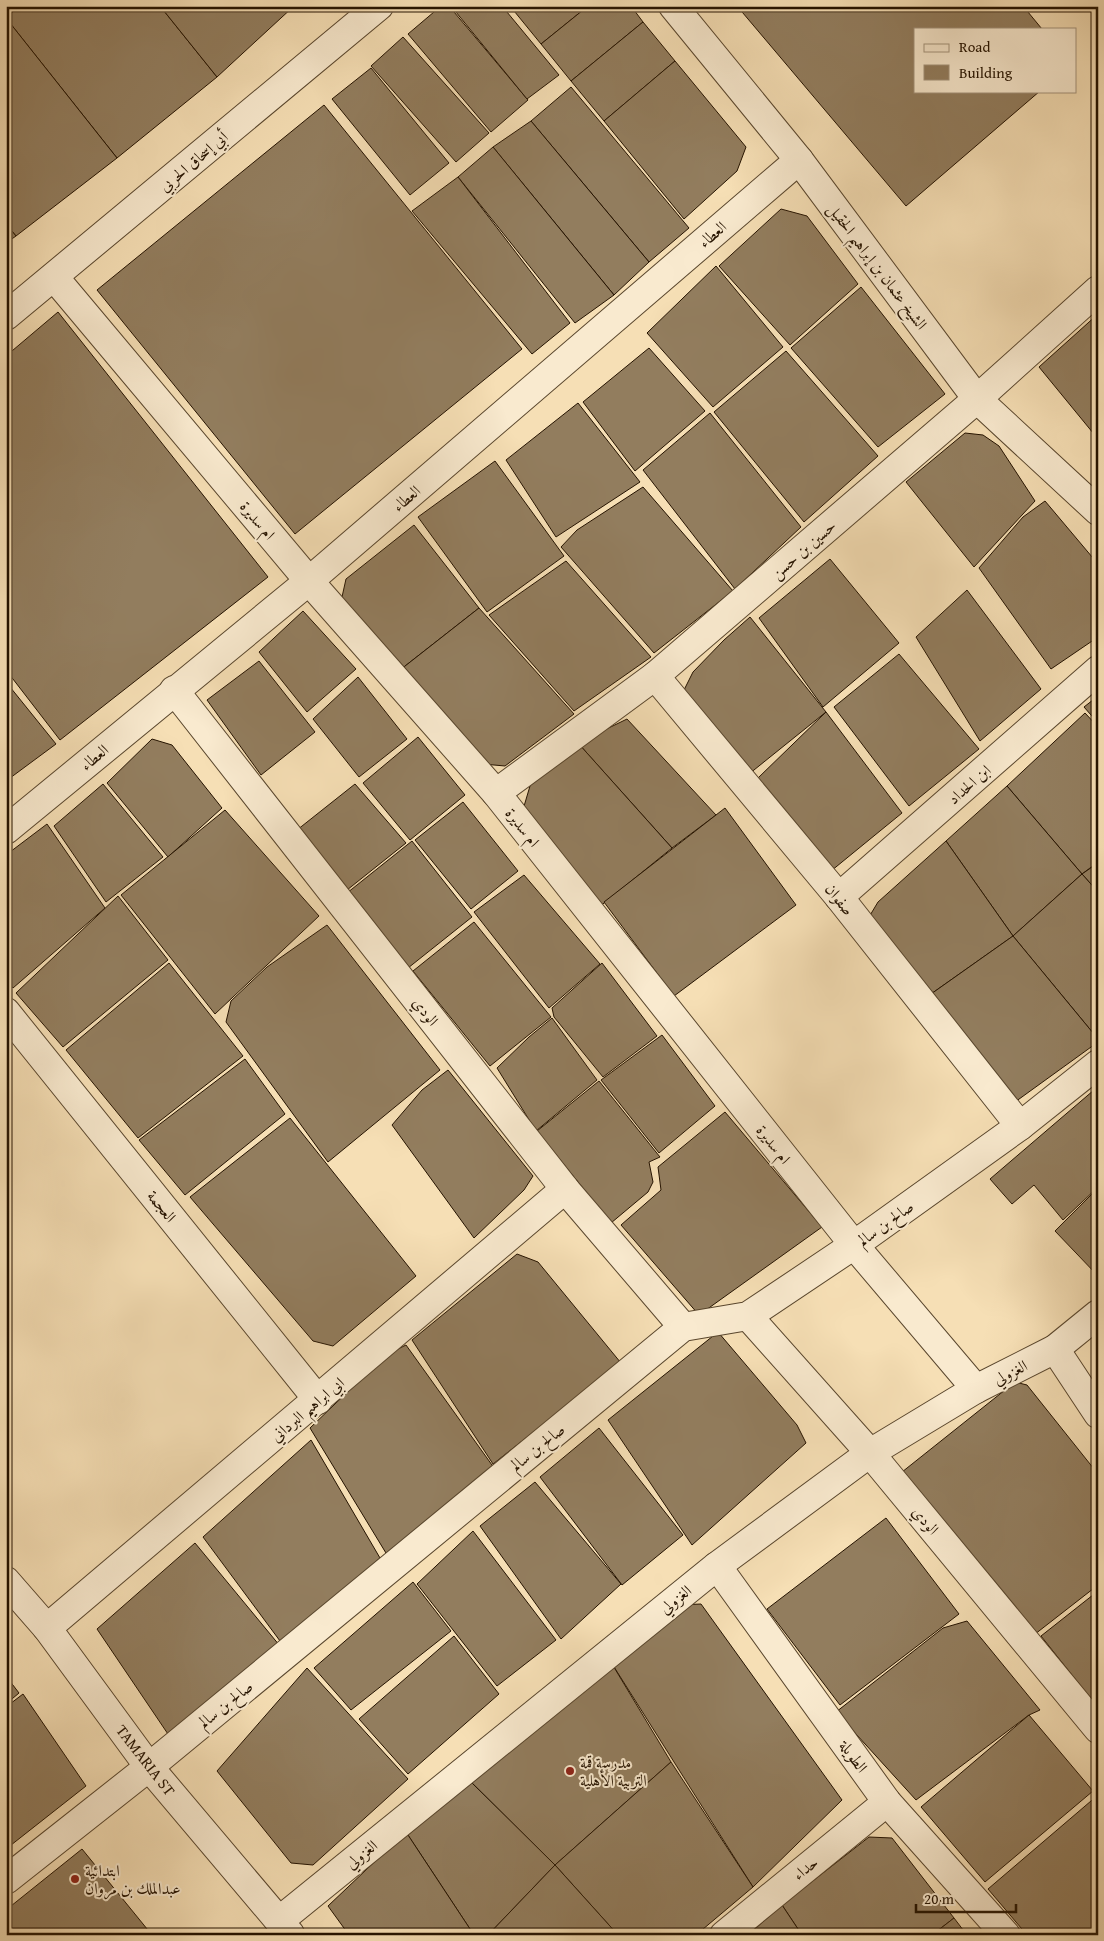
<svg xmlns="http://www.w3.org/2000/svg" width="1104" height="1941" font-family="'Gentium Book Plus',Amiri,serif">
  <rect width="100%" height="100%" fill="#f6dfb5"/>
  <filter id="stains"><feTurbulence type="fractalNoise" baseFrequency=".004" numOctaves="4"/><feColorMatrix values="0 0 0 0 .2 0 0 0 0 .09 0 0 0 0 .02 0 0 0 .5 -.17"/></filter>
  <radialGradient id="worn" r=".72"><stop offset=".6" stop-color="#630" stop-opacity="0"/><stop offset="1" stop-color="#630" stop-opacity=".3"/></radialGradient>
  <g fill="#927d5e" stroke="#251300">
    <path d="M8,6H160L217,77L117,158L6,18Z"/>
    <path d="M160,6H294L217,77Z"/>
    <path d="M441,6H449L528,100L491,132L408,34Z"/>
    <path d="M451,6H502L559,75L527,99Z"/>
    <path d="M510,6H588L541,44Z"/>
    <path d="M588,6H631L643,22L571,81L541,44Z"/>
    <path d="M737,6H1023L1042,29H915V91H1040L906,206Z"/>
    <path d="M6,18L117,158L16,236L6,224Z"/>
    <path d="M643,22L675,61L604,121L571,81Z"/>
    <path d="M403,37L489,133L456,162L371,66Z"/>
    <path d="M675,61L746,147L737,171L684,219L604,121Z"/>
    <path d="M371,68L449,163L410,195L332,99Z"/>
    <path d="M571,87L689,228L649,262L531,121Z"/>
    <path d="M324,105L522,349L295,534L97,290Z"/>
    <path d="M531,121L649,262L614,295L493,147Z"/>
    <path d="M493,147L614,295L575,323L458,177Z"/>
    <path d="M458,177L570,323L532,354L412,211Z"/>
    <path d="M781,209L807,216L858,284L790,345L719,266Z"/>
    <path d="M6,224L16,236L6,243Z"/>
    <path d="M716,266L783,347L713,407L647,333Z"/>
    <path d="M861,287L945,394L878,447L791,348Z"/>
    <path d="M58,312L268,577L60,740L6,670V356Z"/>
    <path d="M1098,314V439L1039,367Z"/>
    <path d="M649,348L705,411L635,471L583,402Z"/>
    <path d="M786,351L878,456L804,522L714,412Z"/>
    <path d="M578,403L640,482L556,537L506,460Z"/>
    <path d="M710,413L801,527L735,589L643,470Z"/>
    <path d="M965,433L983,435L999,446L1035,501L974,567L906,482Z"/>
    <path d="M495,461L564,556L487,612L418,517Z"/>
    <path d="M643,487L733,591L654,653L561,547L577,530Z"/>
    <path d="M1045,501L1098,564V637L1051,669L979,568L1023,517Z"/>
    <path d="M414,525L479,608L400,670L342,597L346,579Z"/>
    <path d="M830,559L899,643L823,707L759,618Z"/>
    <path d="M566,561L651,657L574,711L489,615Z"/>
    <path d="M967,590L1041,689L980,741L916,637Z"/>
    <path d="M479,608L574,714L505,766L483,764L400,670Z"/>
    <path d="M303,611L356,669L307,712L259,652Z"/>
    <path d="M750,617L826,712L749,774L684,690L693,672L724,640Z"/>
    <path d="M899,654L979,749L909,806L834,707Z"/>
    <path d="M259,661L315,732L261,775L207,700Z"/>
    <path d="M358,677L407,739L359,777L313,719Z"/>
    <path d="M6,682L56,744L6,781Z"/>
    <path d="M1098,696V723L1084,707Z"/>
    <path d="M826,712L902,813L831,871L758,778Z"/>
    <path d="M1085,713L1098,727V862L1082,874L1007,786Z"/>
    <path d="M627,719L716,815L672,848L578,743Z"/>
    <path d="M418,737L465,795L410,840L363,783Z"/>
    <path d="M152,739L172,745L222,808L168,857L107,783Z"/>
    <path d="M578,743L672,848L598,908L522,813L530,786L554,762Z"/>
    <path d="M103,784L163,857L106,902L54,826Z"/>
    <path d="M355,784L406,843L347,890L297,830Z"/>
    <path d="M1007,786L1082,874L1013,936L946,841Z"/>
    <path d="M463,802L518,871L471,909L415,840Z"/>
    <path d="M725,808L796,905L674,996L604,902Z"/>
    <path d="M225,810L319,916L215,1014L121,895Z"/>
    <path d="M47,824L105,908L13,988L6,980V855Z"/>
    <path d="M412,841L472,917L408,968L347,893Z"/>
    <path d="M946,841L1013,936L931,994L869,917L878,902Z"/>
    <path d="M1098,863V892L1082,874Z"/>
    <path d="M1082,874L1098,892V1039L1013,936Z"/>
    <path d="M524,875L600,964L549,1008L474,912Z"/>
    <path d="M118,896L168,960L63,1047L16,993Z"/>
    <path d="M474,922L551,1017L490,1066L413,971Z"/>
    <path d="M327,925L440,1070L328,1162L226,1022L231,1001L267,967Z"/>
    <path d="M1013,936L1098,1039V1042L1015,1102L931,994Z"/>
    <path d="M169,963L243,1056L138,1138L66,1050Z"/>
    <path d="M602,963L657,1036L603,1077L554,1017L552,1008Z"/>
    <path d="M552,1018L597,1080L536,1131L497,1068L529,1037Z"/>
    <path d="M662,1035L715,1106L659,1153L601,1080Z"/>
    <path d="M245,1059L285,1114L185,1195L139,1140Z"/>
    <path d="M448,1070L533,1176L524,1190L474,1238L392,1125L422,1090Z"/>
    <path d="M599,1081L660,1157L649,1162L653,1182L648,1192L611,1223L537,1131Z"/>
    <path d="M1094,1090L1098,1097V1187L1063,1220L1034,1185L1012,1204L990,1179Z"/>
    <path d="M725,1112L822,1227L699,1315L621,1225L661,1190L658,1167Z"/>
    <path d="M290,1118L416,1276L333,1346L313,1341L190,1197Z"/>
    <path d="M1098,1188V1276L1055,1231Z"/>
    <path d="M517,1254L538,1262L621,1363L493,1464L412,1340Z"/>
    <path d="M718,1332L797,1425L806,1443L692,1545L608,1420Z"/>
    <path d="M406,1345L497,1472L389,1558L310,1428L386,1355Z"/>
    <path d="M1015,1382L1027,1385L1098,1474V1585L1030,1638L897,1476Z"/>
    <path d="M599,1428L683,1535L622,1585L540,1477Z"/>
    <path d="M311,1440L380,1558L283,1645L203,1537Z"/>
    <path d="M535,1482L621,1584L561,1639L480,1526Z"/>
    <path d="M886,1518L959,1614L840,1705L767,1609Z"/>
    <path d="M473,1531L556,1640L497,1686L417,1584Z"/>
    <path d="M195,1543L280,1646L172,1740L97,1629Z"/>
    <path d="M413,1582L451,1631L351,1710L314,1668Z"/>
    <path d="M1098,1591V1694L1091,1699L1041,1636Z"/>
    <path d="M701,1604L842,1800L753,1887L609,1659L678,1605Z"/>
    <path d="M967,1621L1040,1710L1029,1715L916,1800L836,1712L943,1628Z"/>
    <path d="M454,1636L499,1694L408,1774L359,1719Z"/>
    <path d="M609,1659L671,1762L555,1865L468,1779Z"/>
    <path d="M307,1668L408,1779L313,1865L291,1863L217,1771Z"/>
    <path d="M6,1676L19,1693L6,1704Z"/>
    <path d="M23,1694L86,1786L6,1849V1707Z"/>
    <path d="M1029,1715L1093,1791L985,1882L921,1807Z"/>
    <path d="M671,1762L753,1887L696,1935H618L555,1865Z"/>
    <path d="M468,1779L555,1865L488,1935H474L406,1832Z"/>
    <path d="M1098,1795V1935H1027L988,1889Z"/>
    <path d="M406,1832L474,1935H349L328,1906Z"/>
    <path d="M869,1837L892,1838L954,1918L932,1935H802L782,1905Z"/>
    <path d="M82,1849L152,1935H6V1910Z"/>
    <path d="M555,1865L618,1935H488Z"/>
    <path d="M782,1905L802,1935H748Z"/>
    <path d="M954,1918L967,1935H932Z"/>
  </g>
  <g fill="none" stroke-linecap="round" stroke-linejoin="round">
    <g stroke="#59462d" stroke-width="30">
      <g id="street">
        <path d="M673,6L799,160L977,399L1098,511"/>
        <path d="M54,277L309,581L496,793L854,1245L976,1389"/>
        <path d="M6,316L379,6"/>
        <path d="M655,676L839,897L1020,1126"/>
        <path d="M174,690L565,1189L683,1327"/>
        <path d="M496,793L655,676L977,399L1098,290"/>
        <path d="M6,830L309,581L799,160"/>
        <path d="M839,897L1098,670"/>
        <path d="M6,1012L318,1400"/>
        <path d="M748,1316L870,1453L1098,1729"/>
        <path d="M1055,1349L1098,1414"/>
        <path d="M717,1566L887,1802L1006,1935"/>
        <path d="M6,1581L47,1628L149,1767L290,1934"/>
        <path d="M47,1628L565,1189"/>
        <path d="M6,1880L149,1767L683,1327L748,1316L854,1245L1020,1126L1098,1064"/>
        <path d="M279,1921L717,1566L870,1453L976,1389L1055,1349L1098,1314"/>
        <path d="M724,1935L887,1802"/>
      </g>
    </g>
    <use href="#street" stroke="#f9eacf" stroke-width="28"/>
  </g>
  <g fill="#8f2418" stroke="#f9eacf" stroke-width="2">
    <circle cx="570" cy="1771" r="5"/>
    <circle cx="75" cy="1879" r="5"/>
  </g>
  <g text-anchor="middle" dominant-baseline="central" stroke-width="4" stroke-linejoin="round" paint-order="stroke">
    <g font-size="16" fill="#251300" stroke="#f9eacf">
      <text transform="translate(193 161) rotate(-40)">أبي إسحاق الحربي</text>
      <text transform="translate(712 234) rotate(-41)">العطاء</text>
      <text transform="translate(878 266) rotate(53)">الشيخ عثمان بن إبراهيم الحقيل</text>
      <text transform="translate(406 498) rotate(-41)">العطاء</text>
      <text transform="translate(258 520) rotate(50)">ام سديرة</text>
      <text transform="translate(803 549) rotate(-41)">حسين بن حسن</text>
      <text transform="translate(94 757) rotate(-40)">العطاء</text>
      <text transform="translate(969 784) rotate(-41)">ابن الحداد</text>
      <text transform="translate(523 827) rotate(52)">ام سديرة</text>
      <text transform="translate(840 899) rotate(51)">صفوان</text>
      <text transform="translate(426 1011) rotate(52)">الودي</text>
      <text transform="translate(774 1144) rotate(52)">ام سديرة</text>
      <text transform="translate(162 1206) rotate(51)">العجمة</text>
      <text transform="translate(885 1223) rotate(-36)">صالح بن سالم</text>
      <text transform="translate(1010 1372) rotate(-27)">الغزولي</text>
      <text transform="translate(307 1409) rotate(-40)">ابي ابراهيم البرداني</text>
      <text transform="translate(537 1447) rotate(-39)">صالح بن سالم</text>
      <text transform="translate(926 1520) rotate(50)">الودي</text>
      <text transform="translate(675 1599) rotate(-39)">الغزولي</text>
      <text transform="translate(225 1704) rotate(-39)">صالح بن سالم</text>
      <text transform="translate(854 1756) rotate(54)">الطويلة</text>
      <text transform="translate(146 1760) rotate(52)">TAMARIA ST</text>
      <text transform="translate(361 1854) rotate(-39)">الغزولي</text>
      <text transform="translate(805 1868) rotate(-39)">حداء</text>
    </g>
    <g font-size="16" fill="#251300" stroke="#f9eacf" text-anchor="start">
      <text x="580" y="1762">مدرسة قمة<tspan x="580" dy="18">التربية الأهلية</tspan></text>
      <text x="85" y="1870">ابتدائية<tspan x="85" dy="18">عبدالملك بن مروان</tspan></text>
    </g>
  </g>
  <rect width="1104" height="1941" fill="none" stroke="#f6dfb5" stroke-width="25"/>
  <rect x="8" y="8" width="1089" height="1926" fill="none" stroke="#251300" stroke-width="2.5"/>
  <rect x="12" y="12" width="1079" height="1916" fill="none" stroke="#251300"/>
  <rect x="914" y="28" width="162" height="65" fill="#f9eacf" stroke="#a4947c"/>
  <rect x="924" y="44" width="25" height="8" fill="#f9eacf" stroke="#a4947c"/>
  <text x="959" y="52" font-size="15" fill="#251300">Road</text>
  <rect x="924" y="65" width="25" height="15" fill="#927d5e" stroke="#a4947c"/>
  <text x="959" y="78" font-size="15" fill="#251300">Building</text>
  <path d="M916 1904v8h100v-8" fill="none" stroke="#251300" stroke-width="2.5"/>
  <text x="924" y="1904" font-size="15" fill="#251300" stroke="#f9eacf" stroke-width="4" paint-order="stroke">20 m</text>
  <rect width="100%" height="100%" filter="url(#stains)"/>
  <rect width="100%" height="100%" fill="url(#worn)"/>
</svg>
